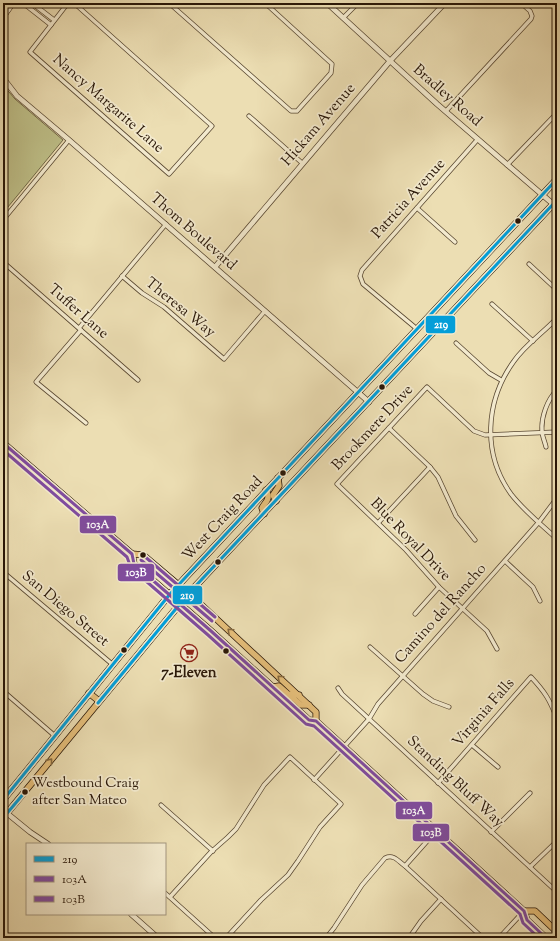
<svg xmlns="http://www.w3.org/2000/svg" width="560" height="941" font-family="'Sorts Mill Goudy',serif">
  <rect width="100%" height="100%" fill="#ecdeb3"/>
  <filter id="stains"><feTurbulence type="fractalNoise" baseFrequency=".005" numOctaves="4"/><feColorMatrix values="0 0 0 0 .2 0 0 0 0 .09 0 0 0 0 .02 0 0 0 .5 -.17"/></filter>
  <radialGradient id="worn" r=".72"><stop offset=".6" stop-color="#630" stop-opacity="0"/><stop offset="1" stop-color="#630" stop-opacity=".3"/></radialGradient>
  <path fill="#bebf88" stroke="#736a48" d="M3,85L15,99L63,140L3,213Z"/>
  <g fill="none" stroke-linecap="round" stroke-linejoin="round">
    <g stroke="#594832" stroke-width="5">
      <g id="minor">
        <path d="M23,3L51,25"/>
        <path d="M32,3L54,20"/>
        <path d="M68,3L30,52L169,174L212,126L74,3"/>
        <path d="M169,3L291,111H297L331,73L332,64L265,3"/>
        <path d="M343,18L358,3"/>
        <path d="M446,111L531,19L532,16L530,11L521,3"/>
        <path d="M249,116L302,163"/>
        <path d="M507,165L557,113"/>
        <path d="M417,208L455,242"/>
        <path d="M3,220L69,140"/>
        <path d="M3,262L138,380"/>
        <path d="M529,264L557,290"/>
        <path d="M122,276L142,293L164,307L224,359L265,311"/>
        <path d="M492,304L533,341"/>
        <path d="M557,318C543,333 525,345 514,361C485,401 482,454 511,494C524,511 542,525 557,539"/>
        <path d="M79,328L166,224"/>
        <path d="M417,329L363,284L360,276L362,270L478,139"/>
        <path d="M81,330L36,382L86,423"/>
        <path d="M456,343L489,373L501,380"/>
        <path d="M389,428L430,467L438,477L456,516L475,540"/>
        <path d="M546,447C545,442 542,436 542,431C541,417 547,400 557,390"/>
        <path d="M378,523L430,467"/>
        <path d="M505,561L533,587L540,601"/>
        <path d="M3,572L112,664"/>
        <path d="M415,614L439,587"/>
        <path d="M370,647L423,694L433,701L449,707"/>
        <path d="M497,649L487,631L439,587L406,550L337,484L427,387L474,431L485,435L557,432"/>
        <path d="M338,688L342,694L557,892"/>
        <path d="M3,691L55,736"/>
        <path d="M472,745L498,767"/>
        <path d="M314,780L369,719L378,704L539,522L557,498"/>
        <path d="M438,783L531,677C545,692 550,700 557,719"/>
        <path d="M161,805L213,851"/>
        <path d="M491,832L530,793"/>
        <path d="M405,866L437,830"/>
        <path d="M530,867L557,841"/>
        <path d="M165,893L215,938"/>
        <path d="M170,897L211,852L228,837L236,829L264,785L290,757L341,804L320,827L298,861L288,875L261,900L226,938"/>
        <path d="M326,938L334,928L362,885L385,858C394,854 398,861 405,866L483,938"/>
        <path d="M409,938L421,921L441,899"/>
        <path d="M499,938L524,911"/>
      </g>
    </g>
    <g stroke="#594832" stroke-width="6">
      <g id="tertiary">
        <path d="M327,3L437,104L553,204"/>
        <path d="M3,78L17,96L69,140L369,402"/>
        <path d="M215,267L390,61L445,3"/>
        <path d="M3,810L30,832L48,844"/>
        <path d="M131,914L158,938"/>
      </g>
    </g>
    <g stroke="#281607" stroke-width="6">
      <path id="secondary" d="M3,17L13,3"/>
    </g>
    <g stroke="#281607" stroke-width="7">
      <g id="primary">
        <path d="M3,443L132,554L134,564L211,631L309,720L316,721L524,911L527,920L546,938"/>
        <path d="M276,501L273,495L279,486L278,478"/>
        <path d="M264,514L262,508C266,501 271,499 266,490"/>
        <path d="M132,554L143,555L195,599L316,712V721"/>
        <path d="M273,687L279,686L288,694L299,695"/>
        <path d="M89,693L99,701"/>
        <path d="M286,697L293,698L301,705H309"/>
        <path d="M3,800L170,594L557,179"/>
        <path d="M3,818L189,593L557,200"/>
        <path d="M524,911H535L557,932"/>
      </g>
    </g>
    <use href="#minor" stroke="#f3eace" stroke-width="3.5"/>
    <use href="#tertiary" stroke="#f3eace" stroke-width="4.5"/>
    <use href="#secondary" stroke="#f3eace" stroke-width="5"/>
    <use href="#primary" stroke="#e6bf7a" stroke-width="5.5"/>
    <g stroke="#f3eace" stroke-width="6">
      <g id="bus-1">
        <path d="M98,703L189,593L557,200"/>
        <path d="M3,800L170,594L557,179"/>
        <path d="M3,818L25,792"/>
      </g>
    </g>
    <g stroke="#f3eace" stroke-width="6">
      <g id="bus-2">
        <path d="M3,443L132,554L134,564L211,631L309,720L316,721L524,911L527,920L546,938"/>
        <path d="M141,555H143L215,617"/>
      </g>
    </g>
    <g stroke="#f3eace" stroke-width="6">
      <g id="bus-3">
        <path d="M3,450L127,557L131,568L208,635L306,724L314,726L520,914L523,923L539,938"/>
        <path d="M141,560L212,621"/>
      </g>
    </g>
    <use href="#bus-1" stroke="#049ed8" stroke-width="3"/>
    <use href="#bus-2" stroke="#804c9e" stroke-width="3"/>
    <use href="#bus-3" stroke="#804c9e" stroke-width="3"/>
  </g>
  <defs><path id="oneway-chevron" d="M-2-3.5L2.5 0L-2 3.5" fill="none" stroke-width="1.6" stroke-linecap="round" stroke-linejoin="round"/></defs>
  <g stroke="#876a40">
    <use href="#oneway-chevron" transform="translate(230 631) rotate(-137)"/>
    <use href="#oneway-chevron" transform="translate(280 678) rotate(-137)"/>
    <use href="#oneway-chevron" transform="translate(50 761) rotate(-51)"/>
  </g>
  <defs>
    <g id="supermarket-ring" transform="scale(0.9)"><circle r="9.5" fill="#f3eace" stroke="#8f2418" stroke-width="1.5"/><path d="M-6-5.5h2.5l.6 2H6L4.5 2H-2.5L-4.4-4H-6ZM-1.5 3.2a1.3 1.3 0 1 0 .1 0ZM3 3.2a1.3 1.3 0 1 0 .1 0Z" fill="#8f2418"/></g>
  </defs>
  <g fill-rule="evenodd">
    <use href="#supermarket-ring" x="189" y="653"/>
  </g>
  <g fill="#281607" stroke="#f3eace" stroke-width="1.5">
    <circle cx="518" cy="221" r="3.5"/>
    <circle cx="382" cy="387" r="3.5"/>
    <circle cx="283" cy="473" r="3.5"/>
    <circle cx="143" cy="555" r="3.5"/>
    <circle cx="218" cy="562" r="3.5"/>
    <circle cx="124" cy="650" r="3.5"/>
    <circle cx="226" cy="651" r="3.5"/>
    <circle cx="25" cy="792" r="3.5"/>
  </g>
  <g text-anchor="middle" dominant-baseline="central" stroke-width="3.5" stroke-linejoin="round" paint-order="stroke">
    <g font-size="14" fill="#281607" stroke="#f3eace" text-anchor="start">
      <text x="32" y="784">Westbound Craig<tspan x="32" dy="17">after San Mateo</tspan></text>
    </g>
    <g font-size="15" fill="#281607" stroke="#f3eace">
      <text transform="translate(447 96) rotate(41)">Bradley Road</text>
      <text transform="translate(108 104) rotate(41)">Nancy Margarite Lane</text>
      <text transform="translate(319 125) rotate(-49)">Hickam Avenue</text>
      <text transform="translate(409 199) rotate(-48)">Patricia Avenue</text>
      <text transform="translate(193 232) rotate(41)">Thom Boulevard</text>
      <text transform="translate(180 308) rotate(39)">Theresa Way</text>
      <text transform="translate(78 312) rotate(41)">Tuffer Lane</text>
      <text transform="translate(373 428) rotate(-47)">Brookmere Drive</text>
      <text transform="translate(223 519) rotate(-47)">West Craig Road</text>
      <text transform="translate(410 540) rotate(46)">Blue Royal Drive</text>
      <text transform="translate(65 609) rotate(40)">San Diego Street</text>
      <text transform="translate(441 614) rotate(-48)">Camino del Rancho</text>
      <text transform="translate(484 713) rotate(-49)">Virginia Falls</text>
      <text transform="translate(455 782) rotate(43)">Standing Bluff Way</text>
    </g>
    <g font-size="15" font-weight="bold" fill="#281607" stroke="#f3eace">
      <text x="189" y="673">7-Eleven</text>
    </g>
  </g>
  <g stroke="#f3eace" stroke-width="1.5">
    <rect x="425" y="315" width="31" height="19" rx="4" fill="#049ed8"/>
    <rect x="79" y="515" width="38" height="19" rx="4" fill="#804c9e"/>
    <rect x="117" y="563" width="38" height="19" rx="4" fill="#804c9e"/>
    <rect x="172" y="585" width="31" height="20" rx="4" fill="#049ed8"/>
    <rect x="395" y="801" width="38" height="19" rx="4" fill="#804c9e"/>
    <rect x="412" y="823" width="38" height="19" rx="4" fill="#804c9e"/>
  </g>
  <g font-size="11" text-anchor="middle" font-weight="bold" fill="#fff">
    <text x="441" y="328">219</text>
    <text x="98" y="528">103A</text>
    <text x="136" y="576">103B</text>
    <text x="187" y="599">219</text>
    <text x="414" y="814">103A</text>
    <text x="431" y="836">103B</text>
  </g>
  <rect width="560" height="941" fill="none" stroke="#ecdeb3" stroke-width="16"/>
  <rect x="4" y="4" width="552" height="933" fill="none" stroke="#281607" stroke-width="2"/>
  <rect x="8" y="8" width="544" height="925" fill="none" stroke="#281607"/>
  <rect x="26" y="843" width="140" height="72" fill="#f3eace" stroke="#a2957e"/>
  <rect x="34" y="856" width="20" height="6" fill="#049ed8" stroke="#a2957e"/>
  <text x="62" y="863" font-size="12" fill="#281607">219</text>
  <rect x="34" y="876" width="20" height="6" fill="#804c9e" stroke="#a2957e"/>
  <text x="62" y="883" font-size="12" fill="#281607">103A</text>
  <rect x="34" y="896" width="20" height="6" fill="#804c9e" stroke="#a2957e"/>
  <text x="62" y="903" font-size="12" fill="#281607">103B</text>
  <rect width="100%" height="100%" filter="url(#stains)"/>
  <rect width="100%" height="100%" fill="url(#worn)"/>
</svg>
